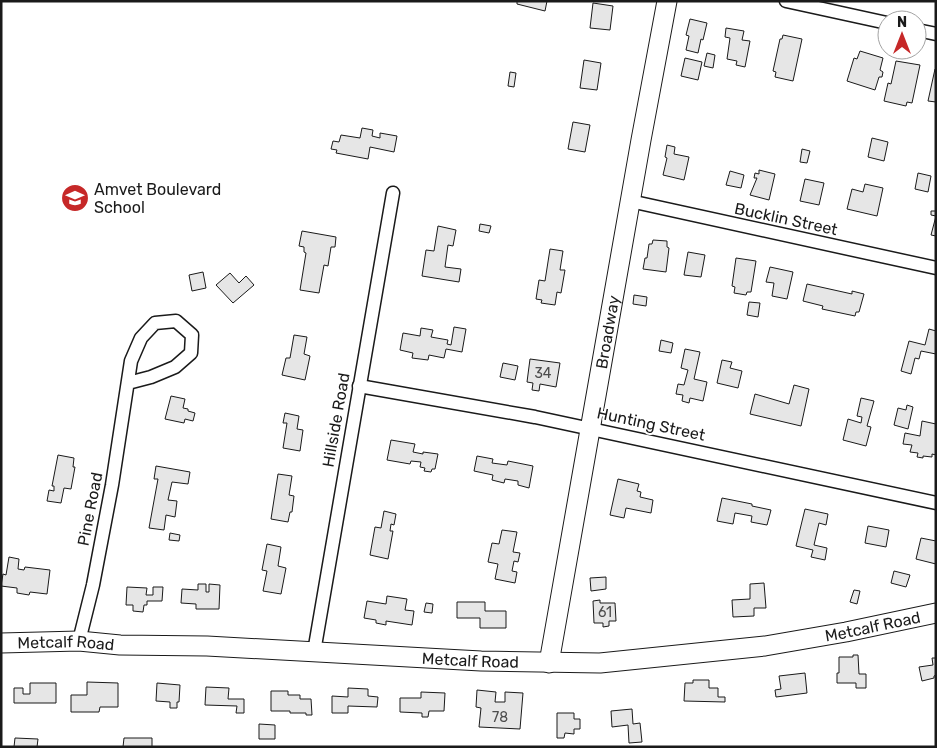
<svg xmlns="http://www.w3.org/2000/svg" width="937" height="748" font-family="Rubik,sans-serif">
  <rect width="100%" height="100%" fill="#fff"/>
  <g fill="#e6e6e6" stroke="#1a1a1a">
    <path d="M517,1H547L545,11L517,4Z"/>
    <path d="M593,3L613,6L610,30L590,28Z"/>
    <path d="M690,19L707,23L703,40L701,39L698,53L686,50L689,36L686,35Z"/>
    <path d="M726,28L744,31L742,40L750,41L745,67L736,65L737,61L727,59L730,38L725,37Z"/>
    <path d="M783,35L802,39L793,81L775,77L776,72L773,71L780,39H782Z"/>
    <path d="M860,51L883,58L880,70L883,72L882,77H879L875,90L847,81L854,58L857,59Z"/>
    <path d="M707,53L715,55L713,68L704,66Z"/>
    <path d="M685,58L702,62L698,80L681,76Z"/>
    <path d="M584,60L601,63L597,90L580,88Z"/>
    <path d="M896,61L920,65L912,103L907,102L906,106L884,101L888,83L891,84Z"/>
    <path d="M935,69H936V102L928,101Z"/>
    <path d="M510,72L516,73L514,87L508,86Z"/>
    <path d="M573,122L590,125L585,152L568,149Z"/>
    <path d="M362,128L373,130L372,136L380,138V133L397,136L394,152L370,147L368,159L336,153L337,150L331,149L333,141L339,142L341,135L360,138Z"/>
    <path d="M872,138L888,142L884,161L868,157Z"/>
    <path d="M667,145L675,147L674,154L689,157L684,180L663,175L667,158L665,157Z"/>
    <path d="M802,149L810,151L807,163L800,162Z"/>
    <path d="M759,170L775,174L769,200L750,195L757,178H754L755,173L759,174Z"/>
    <path d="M730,171L744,175L741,188L726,185Z"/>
    <path d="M918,173L931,176L928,192L915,189Z"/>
    <path d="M805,179L824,183L819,205L800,201Z"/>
    <path d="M865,184L883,188L877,216L847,209L852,189L863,192Z"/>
    <path d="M931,211H936V236L931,235L936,216L931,215Z"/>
    <path d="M480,224L491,226L489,233L479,231Z"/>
    <path d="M438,226L456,230L453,246L448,245L445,267L461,269L459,282L422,276L426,250L434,251Z"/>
    <path d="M302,231L336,237L335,247H331L328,266L324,265L319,293L300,290L306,253L304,252V247L299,246Z"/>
    <path d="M653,240L667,241V247L669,248L666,272L643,269L645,258H647L649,244H652Z"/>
    <path d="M550,249L563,251L560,270H565L561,293L557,292L555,305L541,303L542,300L536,299L539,280L545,281Z"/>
    <path d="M688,252L705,255L701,277L684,275Z"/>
    <path d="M736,258L756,261L751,292H747L746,295L734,293L735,287L732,286Z"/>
    <path d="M770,267L793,272L787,299L772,296L774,283L766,282Z"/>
    <path d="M203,272L206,288L192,291L189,275Z"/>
    <path d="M230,273L239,283L246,276L254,285L233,303L216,285Z"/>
    <path d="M807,284L852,294V291L864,294L859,312H856L855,316L822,309L823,306L803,301Z"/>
    <path d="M634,295L647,297L646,306L633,304Z"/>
    <path d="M749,302L760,303L758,317L747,315Z"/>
    <path d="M454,327L466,329L462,352L446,349L444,358L429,355L428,360L412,358L413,353L400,350L403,333L420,336L421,328L433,330L431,337L448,340L447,344L451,345Z"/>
    <path d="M929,329L936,331V354L921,351L919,359L915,358L911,374L901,371L909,341L925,345Z"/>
    <path d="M294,335L307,337L304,354L310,356L305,380L282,375L286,358H290Z"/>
    <path d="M661,340L673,343L671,353L659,351Z"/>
    <path d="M685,349L700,352L694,379L707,382L703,401L690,398L689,403L682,401L683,395L676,394L678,384L684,385L688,370L681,368Z"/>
    <path d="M530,359L560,363L556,387L540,384L539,391L532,390L533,383L527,382Z"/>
    <path d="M722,360L732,362L730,368L742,371L738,388L717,383Z"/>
    <path d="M503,363L518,366L515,380L500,377Z"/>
    <path d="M794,385L809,389L801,426L750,414L755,394L789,404Z"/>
    <path d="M171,396L185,399L183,408L188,409V411L195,413L193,421L185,419L184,423L165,419Z"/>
    <path d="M861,398L874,401L867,426L871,427L866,446L843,440L848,419L861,423L862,417L857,416Z"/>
    <path d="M907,405L913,407L908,429L894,425L898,408L906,410Z"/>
    <path d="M285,413L299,416L297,429L303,430L300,451L283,448L287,423H283Z"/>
    <path d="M922,421L936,424V455L932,454V457L923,456V458L917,457L918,453L910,452L912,445L903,444L905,433L920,436Z"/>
    <path d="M391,440L415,444L413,452L423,454V452L438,454L435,469H432L431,472L424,471L425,468L420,467L421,462L411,461L410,464L387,460Z"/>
    <path d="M58,455L74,458L73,467H75L71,489L64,488L61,503L47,501L49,490L54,491V486H52Z"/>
    <path d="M477,456L493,459L492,463L507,465L508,461L533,466L529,488L518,485V481L505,479L504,483L492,480L493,475L474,471Z"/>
    <path d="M156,466L190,472L188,484L172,482L168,500L177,501L175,517L166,515L164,530L149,528L158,479H154Z"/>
    <path d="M278,474L292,476L289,495L294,496L292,512H290L288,522L271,519Z"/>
    <path d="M618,479L639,484L637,491L641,492L640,497L653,500L651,513L626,508L624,518L610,515Z"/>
    <path d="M722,498L752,504V506L771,510L767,525L751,522L752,516L735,513L733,524L717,521Z"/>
    <path d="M805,509L828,514L826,525L819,523L814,545L827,548L825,560L811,557L813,550L796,546Z"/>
    <path d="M384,511L396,514L394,525L391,524L390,531H393L388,559L370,555L375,527L381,528Z"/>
    <path d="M868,526L889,530L886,547L865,543Z"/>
    <path d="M502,530L517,532L513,552L520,553L518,562L514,561L512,571L517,572L515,583L495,579L498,564L488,562L492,543L499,544Z"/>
    <path d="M170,533L180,535L179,541L169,540Z"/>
    <path d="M921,538L936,541V564L916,559Z"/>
    <path d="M267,544L281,547L278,566L286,568L281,594L263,591L267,571L262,570Z"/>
    <path d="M9,557L19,559L18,569L24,570L25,567L50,570L47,594L30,592L29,595L17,593V588L1,586L3,574L6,575Z"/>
    <path d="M894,571L910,575L906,587L891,583Z"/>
    <path d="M606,577V589L591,591L590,578Z"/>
    <path d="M764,583L766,608H754V616L733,617L732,600L750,599V584Z"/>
    <path d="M198,584H206V592H209V584L220,585L219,609H196V604L181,603L182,589L198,590Z"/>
    <path d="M127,587L147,588L146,595H153V587H163L162,601H147V605H144L143,612L133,611V605H126Z"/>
    <path d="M854,590L860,591L857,604L850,602Z"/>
    <path d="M387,596L407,599L405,610L414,611L412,625L386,621V625L376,623V620L364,618L367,601L386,604Z"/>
    <path d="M600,600V603H615L616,621H609V626L603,627V623H594L593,601Z"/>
    <path d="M457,602H485V611H506V628H480V618H457Z"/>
    <path d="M426,603L433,604L432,613L424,612Z"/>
    <path d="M853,655H858L859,674H866V688H856V683H837V673H839V657H853Z"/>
    <path d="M932,658H936V675L934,676V678L922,681L919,667L933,665Z"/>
    <path d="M805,673L807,693L776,697L775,690L781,689L779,676Z"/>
    <path d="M693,680H709V688H718V697H725V702L684,701L685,683H693Z"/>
    <path d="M87,682L118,683V707H100L99,712H71V695H87Z"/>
    <path d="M30,683H56V703H14V688H23V694H30Z"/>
    <path d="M157,683L180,685L179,702H177V708H170V702L156,701Z"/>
    <path d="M206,687L229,688L228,699H244V713H236L237,706L205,705Z"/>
    <path d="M348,688L368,689V696L378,697L377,707L348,706V713H332V696L348,697Z"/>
    <path d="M477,690L496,692L495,702H505V692L523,693L520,729L479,727L481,708L476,707Z"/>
    <path d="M271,691H288V695H300V699H311L312,715H306V713H290V711H271Z"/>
    <path d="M421,692L445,693L444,711H429L428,717H422V713L400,712V698H421Z"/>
    <path d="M632,709L633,724L640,723L642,742L629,743L628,725L612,727L611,711Z"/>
    <path d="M557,713H574V719H580V729H574V734L565,733L564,738H557Z"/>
    <path d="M259,724L275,725V739H259Z"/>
    <path d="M15,738L38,739L37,747H14Z"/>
    <path d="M124,738H152V747H123Z"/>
  </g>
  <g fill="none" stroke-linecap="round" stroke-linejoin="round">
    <g stroke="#1a1a1a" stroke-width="15">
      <g id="street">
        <path d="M786,1L887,23"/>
        <path d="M917,30L936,34"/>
        <path d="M630,201L936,268"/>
        <path d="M359,386L535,417L936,503"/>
        <path d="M79,641L93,585L112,485L131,361L141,338L155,323L176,321L192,335L191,353L175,367L151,377L128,383"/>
        <path d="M314,652L393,193"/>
      </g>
    </g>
    <g stroke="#1a1a1a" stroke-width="21">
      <g id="secondary">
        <path id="s1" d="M1,643L79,641L120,645L207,646L481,661L600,663L765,646L846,632L936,613"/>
        <path id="s2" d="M549,663L641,140L667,1"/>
      </g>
    </g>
    <use href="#street" stroke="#fff" stroke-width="12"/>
    <use href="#secondary" stroke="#fff" stroke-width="19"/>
  </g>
  <defs>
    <g id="school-disc" transform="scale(1.4375)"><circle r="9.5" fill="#c62828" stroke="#fff"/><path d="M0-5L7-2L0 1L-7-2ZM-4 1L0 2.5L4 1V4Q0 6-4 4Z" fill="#fff"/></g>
  </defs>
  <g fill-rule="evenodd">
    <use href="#school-disc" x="75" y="198"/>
  </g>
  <g text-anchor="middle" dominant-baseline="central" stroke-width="4" stroke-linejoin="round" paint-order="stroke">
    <g font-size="14" fill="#4d4d4d">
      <text x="543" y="373">34</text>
      <text x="605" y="612">61</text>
      <text x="500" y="717">78</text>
    </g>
    <g font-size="16" fill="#1a1a1a" stroke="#fff" text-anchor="start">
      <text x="94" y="189">Amvet Boulevard<tspan x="94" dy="18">School</tspan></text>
    </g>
    <g font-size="16" fill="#1a1a1a" stroke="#fff">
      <text transform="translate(786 219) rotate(12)">Bucklin Street</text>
      <text stroke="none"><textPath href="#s2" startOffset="336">Broadway</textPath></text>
      <text transform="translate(336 420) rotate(-80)">Hillside Road</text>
      <text transform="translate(651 424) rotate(12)">Hunting Street</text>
      <text transform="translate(90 509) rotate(-79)">Pine Road</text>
      <text stroke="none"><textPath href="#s1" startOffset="875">Metcalf Road</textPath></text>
      <text stroke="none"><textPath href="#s1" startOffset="65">Metcalf Road</textPath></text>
      <text stroke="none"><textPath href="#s1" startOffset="470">Metcalf Road</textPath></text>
    </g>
  </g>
  <rect width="937" height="748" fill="none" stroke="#1a1a1a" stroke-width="5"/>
  <g transform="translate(902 35)"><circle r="24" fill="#ffffff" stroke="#a3a3a3"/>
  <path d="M0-4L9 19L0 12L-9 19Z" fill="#c62828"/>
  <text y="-8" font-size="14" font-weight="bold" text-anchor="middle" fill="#1a1a1a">N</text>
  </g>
</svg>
